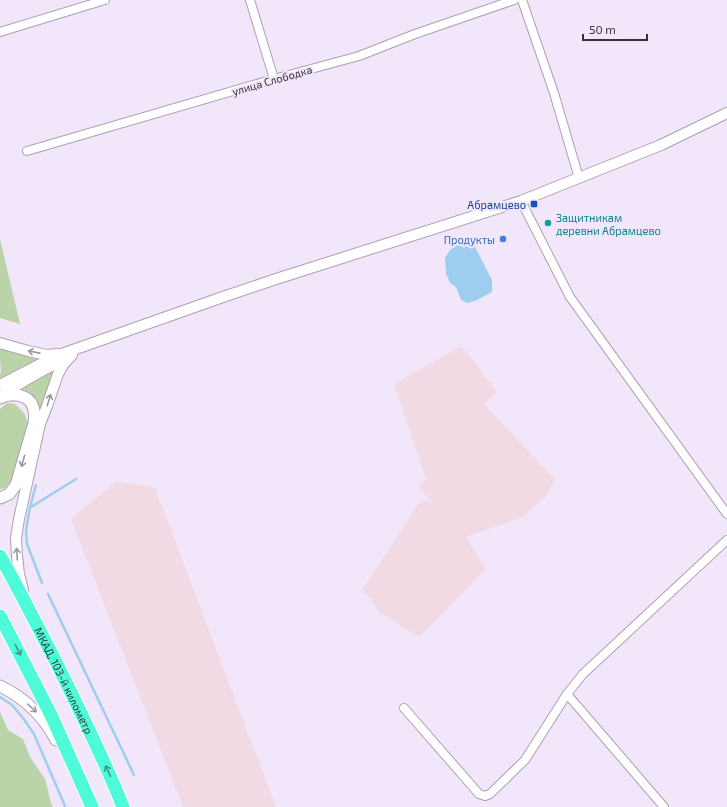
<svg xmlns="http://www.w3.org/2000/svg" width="727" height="807" font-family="'Exo 2',sans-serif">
  <rect width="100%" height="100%" fill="#f2e6fa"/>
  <g fill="#f2dae4">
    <path d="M462,346L497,392L484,404L555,479L546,496L523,517L466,537L486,569L419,637L379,612L363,589L418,504L423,502H429L434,505L418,486L426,479L394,384Z"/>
    <path d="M116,481L155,488L276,807H183L71,519Z"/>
  </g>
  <g fill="#bad3a8">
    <path d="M0,239L20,324L0,318Z"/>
    <path d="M0,347L44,358L0,380V375L1,371L0,359Z"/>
    <path d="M55,367L44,397L41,409C35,396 33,393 19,388Z"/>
    <path d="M7,403L15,404L24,413L28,423L12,480L5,488L0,489V409Z"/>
    <path d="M0,712L8,730L23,739L30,757L45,779L51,803L53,807H0Z"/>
  </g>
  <path fill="#9dcef0" d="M467,240L475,247L492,280V292L477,300L468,303L461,300L456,287L450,283L446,273L445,258L450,250L455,247L458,244Z"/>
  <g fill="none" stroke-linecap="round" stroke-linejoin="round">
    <g stroke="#9dcef0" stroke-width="2.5">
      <path d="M36,485L30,507L26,530L27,544L42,583"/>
      <path d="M31,507L76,479"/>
      <path d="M48,594L134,775"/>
      <path d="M0,697L12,705L23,718L34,734L65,806"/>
    </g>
    <g stroke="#aca0b3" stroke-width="10">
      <g id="minor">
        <path d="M250,0L274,79"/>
        <path d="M522,0L554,93L579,178"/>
        <path d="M0,32L105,0"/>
        <path d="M27,151L274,79L359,56L415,34L514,0"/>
        <path d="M521,201L570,297L727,514"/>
        <path d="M567,694L664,807"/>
        <path d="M404,708L479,794L485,796L490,794L525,760L567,694L583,674L727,540"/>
      </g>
    </g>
    <g stroke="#aca0b3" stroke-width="12">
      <g id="tertiary">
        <path d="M0,343L28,351L47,355L57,354"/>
        <path d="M0,385L56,356L220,298L273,280L521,201L661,145L727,113"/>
        <path d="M0,397C20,382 41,371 63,360"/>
        <path d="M23,590L19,574L17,556L16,538L19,519L40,424L47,406L58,374L63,365L72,355"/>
      </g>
    </g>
    <g stroke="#aca0b3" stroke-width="13">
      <g id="secondary">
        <path d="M0,398C11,392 29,394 33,407C35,412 35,417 34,423L16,485L9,494L0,498"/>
        <path d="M0,686C25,698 43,715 56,740"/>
      </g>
    </g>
    <g stroke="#fff" stroke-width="15">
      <g id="trunk">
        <path id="s1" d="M0,556C19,589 36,624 54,658C78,707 103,756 123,807"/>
        <path d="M0,616L51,715L92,807"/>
      </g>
    </g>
    <use href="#minor" stroke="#fff" stroke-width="8"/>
    <use href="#tertiary" stroke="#fff" stroke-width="10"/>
    <use href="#secondary" stroke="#fff" stroke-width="11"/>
    <use href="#trunk" stroke="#4efbd8" stroke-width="13"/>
  </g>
  <defs><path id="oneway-shaft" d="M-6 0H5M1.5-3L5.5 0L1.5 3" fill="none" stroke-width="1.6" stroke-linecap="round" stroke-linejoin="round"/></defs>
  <g stroke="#9b989c">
    <use href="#oneway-shaft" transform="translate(34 352) rotate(-169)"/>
    <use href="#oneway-shaft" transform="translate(49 400) rotate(-73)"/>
    <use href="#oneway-shaft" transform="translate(23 461) rotate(106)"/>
    <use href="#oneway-shaft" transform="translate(17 554) rotate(-93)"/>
    <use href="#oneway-shaft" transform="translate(32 708) rotate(42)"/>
  </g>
  <g stroke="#429689">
    <use href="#oneway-shaft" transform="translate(18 650) rotate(63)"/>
    <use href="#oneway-shaft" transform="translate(108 771) rotate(-115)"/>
  </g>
  <rect fill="#1a4fb4" stroke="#f2e6fa" stroke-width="1.5" x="530" y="200" width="8" height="8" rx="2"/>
  <circle fill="#0f9aa8" stroke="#f2e6fa" stroke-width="1.5" cx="548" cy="223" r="4"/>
  <circle fill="#3f7fe0" stroke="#f2e6fa" stroke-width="1.5" cx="503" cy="239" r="4"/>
  <g text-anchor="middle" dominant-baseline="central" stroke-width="4" stroke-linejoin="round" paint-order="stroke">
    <g font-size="11" fill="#37323a" stroke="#f2e6fa">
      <text transform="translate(272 80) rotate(-16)">улица Слободка</text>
      <text stroke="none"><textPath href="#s1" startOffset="140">МКАД, 103-й километр</textPath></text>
    </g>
    <g font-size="11" fill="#164399" stroke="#f2e6fa" text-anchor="end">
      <text x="526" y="204">Абрамцево</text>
    </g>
    <g font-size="11" fill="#0d838f" stroke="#f2e6fa" text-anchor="start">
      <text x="556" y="217">Защитникам<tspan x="556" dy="13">деревни Абрамцево</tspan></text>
    </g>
    <g font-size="11" fill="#366cbe" stroke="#f2e6fa" text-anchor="end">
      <text x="495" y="239">Продукты</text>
    </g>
  </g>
  <path d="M583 34v6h64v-6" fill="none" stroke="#37323a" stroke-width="2"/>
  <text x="589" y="34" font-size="12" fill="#37323a" stroke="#f2e6fa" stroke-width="3" paint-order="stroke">50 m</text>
</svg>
